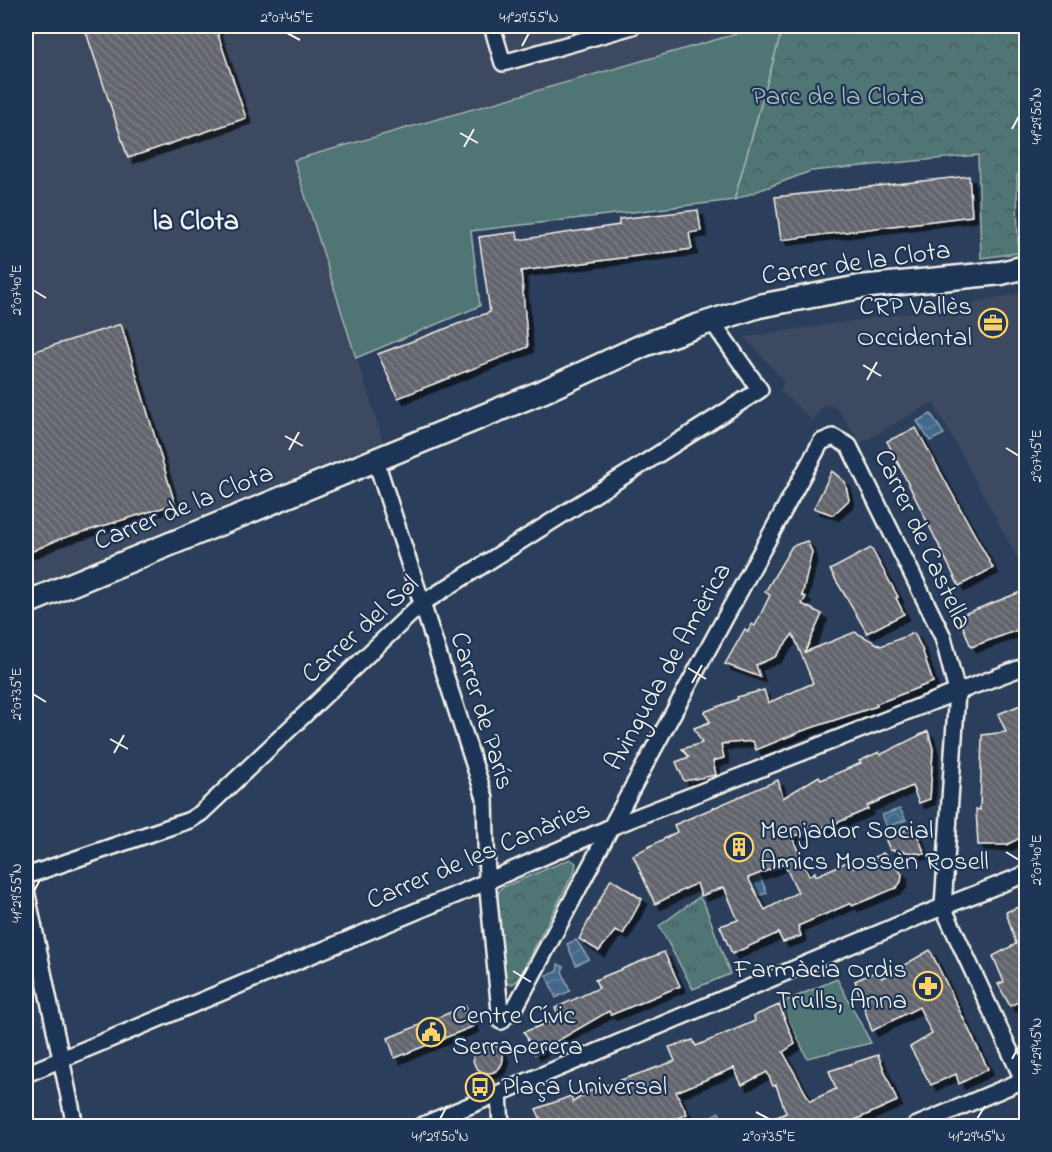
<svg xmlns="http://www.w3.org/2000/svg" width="1052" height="1152" font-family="'Indie Flower',sans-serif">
  <defs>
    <pattern id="grass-tufts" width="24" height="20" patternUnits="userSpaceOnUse" patternTransform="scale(1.5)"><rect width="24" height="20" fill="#507475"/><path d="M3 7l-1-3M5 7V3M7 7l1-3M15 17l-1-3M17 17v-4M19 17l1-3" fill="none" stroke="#4c5c5b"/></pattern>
    <pattern id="park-crowns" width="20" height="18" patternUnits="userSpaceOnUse" patternTransform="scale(1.5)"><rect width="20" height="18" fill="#507475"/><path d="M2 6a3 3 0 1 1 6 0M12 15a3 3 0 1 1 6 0" fill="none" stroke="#4c5c5b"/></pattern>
    <pattern id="water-waves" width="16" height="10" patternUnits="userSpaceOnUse" patternTransform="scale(1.5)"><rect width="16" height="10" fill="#43688a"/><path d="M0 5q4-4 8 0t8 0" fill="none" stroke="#5f7e9a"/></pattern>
    <pattern id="building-back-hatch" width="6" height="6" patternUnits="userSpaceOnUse" patternTransform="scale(1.5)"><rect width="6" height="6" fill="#64656e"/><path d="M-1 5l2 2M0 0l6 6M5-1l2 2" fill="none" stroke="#7b7c83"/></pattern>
    <filter id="shadow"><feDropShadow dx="5.5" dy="5.5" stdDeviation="0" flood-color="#0009"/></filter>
  </defs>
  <rect width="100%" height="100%" fill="#2b3f5c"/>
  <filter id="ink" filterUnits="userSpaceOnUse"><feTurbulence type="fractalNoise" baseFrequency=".0167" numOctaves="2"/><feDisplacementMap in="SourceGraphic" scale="12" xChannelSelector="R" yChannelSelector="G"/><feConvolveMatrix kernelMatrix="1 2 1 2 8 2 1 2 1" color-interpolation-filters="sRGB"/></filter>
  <g filter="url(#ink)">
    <g fill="#3c4a61">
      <path d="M26,26H764L294,160L383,441L26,588Z"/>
      <path d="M1026,292V569L1024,570L933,402L861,443L836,407L824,404L813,421L780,391L784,381L745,337L961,305Z"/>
    </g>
    <path fill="url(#grass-tufts)" stroke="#a2b2ae" stroke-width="1.5" d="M699,897L705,905L730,974L693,989L659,926Z"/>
    <g fill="url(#park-crowns)" stroke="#a2b2ae" stroke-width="1.5">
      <path d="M783,26H1026V173L1017,175L1018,253L981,258L978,155L811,171L734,200Z"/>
      <path d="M570,859L576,863L575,870L517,981L512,984L504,983L496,897L501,888Z"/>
    </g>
    <g fill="#507475" stroke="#a2b2ae" stroke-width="1.5">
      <path d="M764,26H783L734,200L471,231L480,306L356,358L294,160Z"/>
      <path d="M837,979L871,1043L807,1058L781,1003Z"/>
    </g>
    <g fill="url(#water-waves)" stroke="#8a9fb0" stroke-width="1.5">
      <path d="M931,414L944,434L930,441L917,421Z"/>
      <path d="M900,809L906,820L887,827L882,815Z"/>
      <path d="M759,874L767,893L757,896L748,878Z"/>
      <path d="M576,940L589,959L576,965L567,944Z"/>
      <path d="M558,964L564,967L562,971L570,991L556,998L546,975L557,972Z"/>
      <path d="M719,1112L724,1124L720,1126H702L700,1122Z"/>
    </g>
    <g fill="url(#building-back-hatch)" stroke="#f4f1e8" stroke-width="1.5" fill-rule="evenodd" filter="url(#shadow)">
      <path d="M84,26H215L246,118L128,158Z"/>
      <path d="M969,176L972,216L781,240L775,197Z"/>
      <path d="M698,210L701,231L689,233L692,249L521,271L528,347L398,398L378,354L490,312L479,237L517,232L518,240L619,225V219Z"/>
      <path d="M121,324L175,504L57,540L26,554V354Z"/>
      <path d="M916,428L993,568L959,586L887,441Z"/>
      <path d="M832,471L845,482L849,500L833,515L814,508Z"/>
      <path d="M807,541L812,552L802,596L806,597L802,604L822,614L805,652L855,632L881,646L914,633L922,649L933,682L876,704L877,706L802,731L756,750L753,741L721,744L724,758L713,761L716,775L684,781L676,762L689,757L682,749L702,743L694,728L710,722L704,712L738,699L737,697L764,690L768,703L813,683L793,634L775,657L756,665L760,677L725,664L745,629L748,632L752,624L755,626L770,595L765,592L792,546Z"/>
      <path d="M871,548L898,597L896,598L904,614L867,633L830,570Z"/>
      <path d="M1026,590V627L971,647L959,616Z"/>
      <path d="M1026,703V835L1006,845H978L976,809L980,810L982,735L1006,732L998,714Z"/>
      <path d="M928,731L933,749L930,799L919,803L912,786L867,806L868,809L839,822L792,837L809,876L815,872L816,876L849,861L854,868L883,853L902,874L901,882L896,888L852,906L851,903L798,926L801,936L783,942L778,933L732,954L720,926L738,920L724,887L701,896L697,883L655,904L633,855L677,832L674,825L778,780L783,798L819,776L821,780L861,763L859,761L879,752L880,755ZM784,864L798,892L765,910L748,878Z"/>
      <path d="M914,827L925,854L890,850L885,838Z"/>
      <path d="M611,879L642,899L623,934L615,931L599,951L579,939Z"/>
      <path d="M1026,904V998L1010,1006L998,984L1004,982L993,956L1016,944L1006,912Z"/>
      <path d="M930,950L988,1069L959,1084L956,1074L931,1085L910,1047L932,1034L919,1007L872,1031L855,981L877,971L882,978Z"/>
      <path d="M664,952L680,986L611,1015L609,1011L535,1054L524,1032L560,1018L555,1008L599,988L595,980Z"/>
      <path d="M779,1005L795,1044L783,1052L810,1101L836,1089L829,1071L878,1055L897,1101L842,1126H756L786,1113L776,1085L773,1086L767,1072L742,1085L734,1068L676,1092L687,1114L660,1126H544L536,1109L571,1096L573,1102L590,1091L675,1061L669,1047L693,1040L696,1046L755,1021L754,1016Z"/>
      <path d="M466,1006L474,1026L395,1058L388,1038Z"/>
      <circle cx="488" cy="1058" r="15"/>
    </g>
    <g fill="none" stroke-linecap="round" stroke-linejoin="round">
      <g stroke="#f4f1e8" stroke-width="20">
        <g id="street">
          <path d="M492,26L503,63L633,26"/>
          <path d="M376,461L485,798L487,881L501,1021"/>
          <path d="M26,876L190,820L201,813L421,604L760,390L718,330"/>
          <path d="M26,890L75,1126"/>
          <path d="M501,1021L517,1004L611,827L821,442L833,437L849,446L943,637L957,692L943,907L1026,1086"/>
          <path d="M26,1074L472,888L611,827L957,692L1026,666"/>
          <path d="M499,1094L501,1126"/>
          <path d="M421,1126L920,916L1026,874"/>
          <path d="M915,1126L1024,1080"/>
        </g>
      </g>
      <g stroke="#f4f1e8" stroke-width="27">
        <path id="secondary" d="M26,603L544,391L644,345L697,326L759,306L860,287L1001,273L1026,267"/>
      </g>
      <use href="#street" stroke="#1d3557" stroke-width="15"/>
      <use href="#secondary" stroke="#1d3557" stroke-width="22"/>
    </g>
  </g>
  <path fill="none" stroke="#f4f1e8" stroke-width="2" d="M287,33L300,40M522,46L529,33M1012,129L1019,116M460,133L478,143M464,147L474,129M33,290L46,298M863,365L881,376M867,380L877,362M285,436L303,446M1006,448L1019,456M289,450L299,432M688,668L706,679M692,683L702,665M33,694L46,702M110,739L128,749M114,753L124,735M1006,852L1019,860M33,893L40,880M513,971L531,982M517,986L527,967M1012,1059L1019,1046M756,1112L769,1119M440,1119L447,1106M977,1119L985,1106"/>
  <defs>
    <g id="office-ring" transform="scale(1.5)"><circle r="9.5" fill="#1d3557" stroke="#ffd166" stroke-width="1.5"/><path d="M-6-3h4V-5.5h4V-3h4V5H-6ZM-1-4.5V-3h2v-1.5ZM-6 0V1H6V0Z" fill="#ffd166"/></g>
    <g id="building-ring" transform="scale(1.5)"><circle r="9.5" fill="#1d3557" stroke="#ffd166" stroke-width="1.5"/><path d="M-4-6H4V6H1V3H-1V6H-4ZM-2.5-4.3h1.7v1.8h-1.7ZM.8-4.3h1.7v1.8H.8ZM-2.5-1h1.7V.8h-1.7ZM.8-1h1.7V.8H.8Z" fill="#ffd166"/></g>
    <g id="pharmacy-ring" transform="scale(1.5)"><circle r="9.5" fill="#1d3557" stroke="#ffd166" stroke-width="1.5"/><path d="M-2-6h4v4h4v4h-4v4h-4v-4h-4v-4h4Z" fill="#ffd166"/></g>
    <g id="civic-ring" transform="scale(1.5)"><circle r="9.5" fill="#1d3557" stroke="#ffd166" stroke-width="1.5"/><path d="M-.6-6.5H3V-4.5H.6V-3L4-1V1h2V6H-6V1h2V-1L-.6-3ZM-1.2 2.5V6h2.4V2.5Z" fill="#ffd166"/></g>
    <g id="bus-ring" transform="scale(1.5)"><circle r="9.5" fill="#1d3557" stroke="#ffd166" stroke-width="1.5"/><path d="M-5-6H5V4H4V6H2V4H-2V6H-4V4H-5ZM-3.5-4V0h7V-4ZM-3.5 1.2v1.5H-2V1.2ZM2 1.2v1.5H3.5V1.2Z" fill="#ffd166"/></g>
  </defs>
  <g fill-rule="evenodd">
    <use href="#office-ring" x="993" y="323"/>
    <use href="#building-ring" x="739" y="847"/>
    <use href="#pharmacy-ring" x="928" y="986"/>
    <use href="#civic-ring" x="431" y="1032"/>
    <use href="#bus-ring" x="480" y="1087"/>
  </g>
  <g text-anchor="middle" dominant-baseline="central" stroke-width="4.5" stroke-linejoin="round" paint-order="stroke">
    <g font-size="27" fill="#b2bfba" stroke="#1d3557">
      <text x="838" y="97">Parc de la Clota</text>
    </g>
    <g font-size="27" fill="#f4f1e8" stroke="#1d3557">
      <text transform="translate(856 264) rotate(-8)">Carrer de la Clota</text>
      <text transform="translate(184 508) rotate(-22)">Carrer de la Clota</text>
      <text transform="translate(922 540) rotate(65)">Carrer de Castella</text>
      <text transform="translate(361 630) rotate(-42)">Carrer del Sol</text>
      <text transform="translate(669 667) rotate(-61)">Avinguda de Amèrica</text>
      <text transform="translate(481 711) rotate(73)">Carrer de París</text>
      <text transform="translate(479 856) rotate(-23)">Carrer de les Canàries</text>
    </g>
    <g font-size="27" fill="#f4f1e8" stroke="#1d3557" text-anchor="start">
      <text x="972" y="307" text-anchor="end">CRP Vallès<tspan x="972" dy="31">Occidental</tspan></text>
      <text x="760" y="831">Menjador Social<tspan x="760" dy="31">Amics Mossèn Rosell</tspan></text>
      <text x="907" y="970" text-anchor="end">Farmàcia Ordis<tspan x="907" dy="31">Trulls, Anna</tspan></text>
      <text x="452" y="1016">Centre Cívic<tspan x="452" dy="31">Serraperera</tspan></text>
      <text x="501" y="1087">Plaça Universal</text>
    </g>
    <g font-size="28" font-weight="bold" fill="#f4f1e8" stroke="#1d3557">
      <text x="196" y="222">la Clota</text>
    </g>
  </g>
  <rect width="1052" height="1152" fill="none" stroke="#1d3557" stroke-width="66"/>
  <rect x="33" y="33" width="986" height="1086" fill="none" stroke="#f4f1e8" stroke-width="2"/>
  <g font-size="15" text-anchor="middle" fill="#f4f1e8">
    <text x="287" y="22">2°07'45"E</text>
    <text x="529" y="22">41°29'55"N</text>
    <text transform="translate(1036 116) rotate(-90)" y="5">41°29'50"N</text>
    <text transform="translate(16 290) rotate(-90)" y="5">2°07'40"E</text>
    <text transform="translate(1036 456) rotate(-90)" y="5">2°07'45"E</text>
    <text transform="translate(16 694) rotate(-90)" y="5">2°07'35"E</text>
    <text transform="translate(1036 860) rotate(-90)" y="5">2°07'40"E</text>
    <text transform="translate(16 893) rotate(-90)" y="5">41°29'55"N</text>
    <text transform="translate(1036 1046) rotate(-90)" y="5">41°29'45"N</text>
    <text x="440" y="1141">41°29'50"N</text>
    <text x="769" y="1141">2°07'35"E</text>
    <text x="977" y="1141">41°29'45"N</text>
  </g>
</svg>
